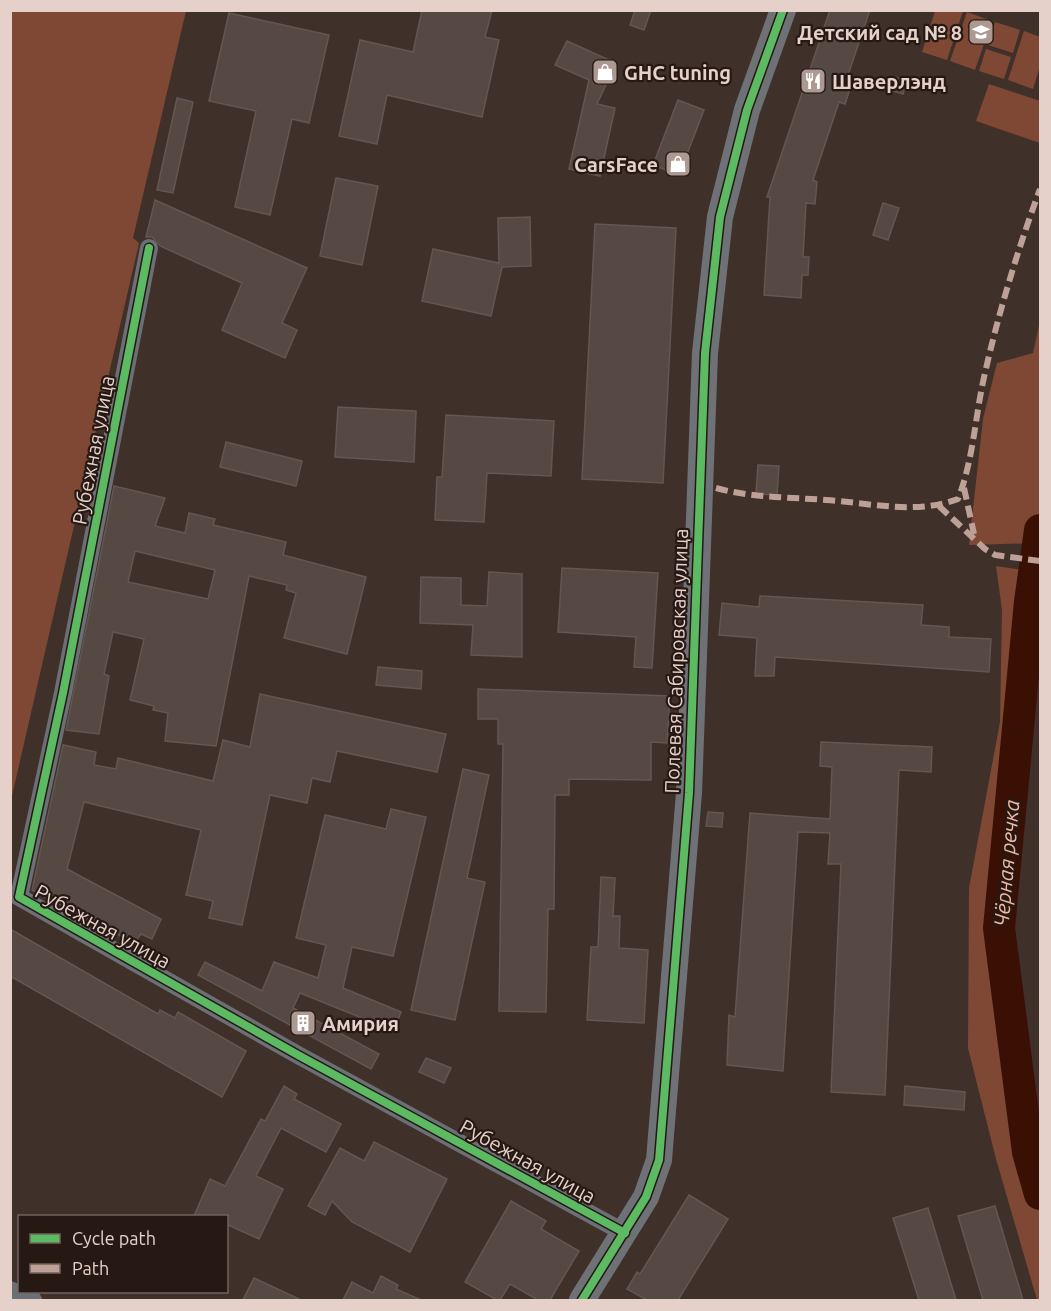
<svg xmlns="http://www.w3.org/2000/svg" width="1051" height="1311" font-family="Ubuntu,sans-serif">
  <rect width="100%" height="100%" fill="#40302a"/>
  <g fill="#7e4834">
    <path d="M11,10L186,11L133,238L139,243L11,800Z"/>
    <path d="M935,11H963L947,60L922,52Z"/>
    <path d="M967,12L992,21L975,70L950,61Z"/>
    <path d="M995,22L1020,30L1013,53L988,45Z"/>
    <path d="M1024,31L1040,37V66L1033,89L1008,80Z"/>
    <path d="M986,49L1011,57L1004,79L979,71Z"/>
    <path d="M989,84L1040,101V143L976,121Z"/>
    <path d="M1040,321V543L969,545L983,419L997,363L1033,353Z"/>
    <path d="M996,566L1029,571L994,926L1010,1065L1023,1148L1040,1206V1300H1037L996,1159L968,1048L969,888L1000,722L1002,610Z"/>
  </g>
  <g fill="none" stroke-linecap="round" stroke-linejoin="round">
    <path stroke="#3b1004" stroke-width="32" d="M1040,530L1030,602L999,928L1028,1152L1040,1194"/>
  </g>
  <g fill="#564843" stroke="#645650" stroke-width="1.5" fill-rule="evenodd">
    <path d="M422,10H492L485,37L499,40L482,117L387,95L377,144L339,136L360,40L413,52Z"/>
    <path d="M635,10H651L644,30L630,25Z"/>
    <path d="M830,10H870L846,81L852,83L845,104L839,102L813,180L817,182L815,204L806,203L803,257H809L808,275H802L801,298L764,295L770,197H767Z"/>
    <path d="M229,13L329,35L309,123L292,119L270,215L235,207L256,111L209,101Z"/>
    <path d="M567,41L616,63L597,104L615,108L600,176L569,169L589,80L555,65Z"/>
    <path d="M895,77L907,81L903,94L890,90Z"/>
    <path d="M177,98L193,102L173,193L157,190Z"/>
    <path d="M678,100L704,110L679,175L653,165Z"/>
    <path d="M336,178L378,186L362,265L320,256Z"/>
    <path d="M155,200L307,268L282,323L297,330L285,358L222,330L242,283L160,246L152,237H146Z"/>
    <path d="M883,203L899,208L888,240L873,235Z"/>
    <path d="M530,217L531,266L502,267L491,316L422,301L433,249L499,263L498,218Z"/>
    <path d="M595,224L676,228L663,483L582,479Z"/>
    <path d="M338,407L416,411L414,462L335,457Z"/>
    <path d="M446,415L554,421L551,476L487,473L484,522L435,520L437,477H442Z"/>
    <path d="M226,442L302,461L296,486L220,467Z"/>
    <path d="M758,465L779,466L777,495L756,494Z"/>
    <path d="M114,486L165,498L155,526L185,533L189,513L215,519L213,525L286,542L283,555L366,577L347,654L284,638L296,593L286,590L287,585L249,576L216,746L165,741L168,713L153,710L154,706L130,700L144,639L113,632L104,674L109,676L99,734L66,730ZM135,551L215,570L208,599L128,582Z"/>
    <path d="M562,568L658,573L652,668L634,667L636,637L558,632Z"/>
    <path d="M489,572L522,574V657L471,655L473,625L420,623L421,577L461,578V605L487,606Z"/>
    <path d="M760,596L923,605L921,625L949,627V637L991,639L989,672L775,657L774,676H755L757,638L719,635L722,603L759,607Z"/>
    <path d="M378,667L422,671L421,689L376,685Z"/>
    <path d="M478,689L670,696L667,743L651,742V780L569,779V795H555L554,909H548L546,1012L499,1011L503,744H498V719H478Z"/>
    <path d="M260,694L446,734L437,772L337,751L330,782L312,778L307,803L270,795L242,925L209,918L213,901L186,895L201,830L84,802L67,869L161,919L152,939L141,934L134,943L32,890L63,745L96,752L94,765L116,769L118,758L213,781L223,740L250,747Z"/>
    <path d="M821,742L932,747L931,772L899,770L885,1095L831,1092L841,864H828L830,833L798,832L783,1071L727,1065L729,1015L735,1017L750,813L830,819L832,767L820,766Z"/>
    <path d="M463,769L489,775L467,878L485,882L455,1020L411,1010Z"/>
    <path d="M391,809L426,817L393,956L352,947L343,988L401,1012L394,1031L300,993L293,1008L379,1054L371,1069L198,975L205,962L262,991L274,962L318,978L326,945L296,938L325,815L386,829Z"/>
    <path d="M708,812L723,813L722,827L706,826Z"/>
    <path d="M601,877L615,878L613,916H620L619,948L648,950L644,1023L587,1020L591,947H598Z"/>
    <path d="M10,929L158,1014L160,1010L175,1018L178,1012L246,1051L222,1097L10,976Z"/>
    <path d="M426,1058L451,1068L444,1083L419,1072Z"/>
    <path d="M284,1086L297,1094L294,1099L341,1124L326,1152L281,1128L256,1176L283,1189L259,1239L226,1224V1216H194L210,1179L225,1186L261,1119L265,1121Z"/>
    <path d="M905,1086L965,1092L964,1110L904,1105Z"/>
    <path d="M374,1142L447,1179L410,1252L352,1222L332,1201L325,1215L308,1206L340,1148L364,1161Z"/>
    <path d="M689,1195L728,1219L678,1300H647L627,1289L637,1272L640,1274Z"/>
    <path d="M511,1201L546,1221L541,1229L579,1251L550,1300H538L510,1284L500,1300H497L465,1282Z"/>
    <path d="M995,1206L1023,1300H983L958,1216Z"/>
    <path d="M928,1208L956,1300H919L893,1218Z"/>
    <path d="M381,1276L398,1285L396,1289L421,1300H343L352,1282L373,1293Z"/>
    <path d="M254,1278L301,1300H243Z"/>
  </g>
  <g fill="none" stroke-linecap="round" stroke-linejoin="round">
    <g stroke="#6a7075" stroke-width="18">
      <path d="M149,248L63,693L19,897L298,1055L625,1233"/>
      <path d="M10,1290L33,1300"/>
    </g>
    <path stroke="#6e7176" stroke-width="26" d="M582,1300L646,1197L659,1160L689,793L705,353L720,217L747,110L783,10"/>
    <g stroke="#bda197" stroke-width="6" stroke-dasharray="12 6" stroke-linecap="butt">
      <path d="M716,488C753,498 788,497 826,500C871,503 915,515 958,499C974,458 975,415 985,373C999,311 1018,249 1040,189"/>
      <path d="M964,488L974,534"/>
      <path d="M939,506L985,549L995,555L1040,561"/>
    </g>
    <g stroke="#261813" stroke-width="11">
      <g id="cycleway">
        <path d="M149,248L63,693L19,897L298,1055L625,1233"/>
        <path d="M582,1300L646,1197L659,1160L689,793L705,353L720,217L747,110L783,10"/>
      </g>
    </g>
    <use href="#cycleway" stroke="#5cba63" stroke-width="8"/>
  </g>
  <defs>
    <g id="school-square" transform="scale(1.35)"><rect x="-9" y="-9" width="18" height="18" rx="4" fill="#ac9992" stroke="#261813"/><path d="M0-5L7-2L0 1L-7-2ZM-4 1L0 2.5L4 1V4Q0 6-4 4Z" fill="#fff"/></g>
    <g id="shop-square" transform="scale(1.35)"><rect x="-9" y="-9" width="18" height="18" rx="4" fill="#ac9992" stroke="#261813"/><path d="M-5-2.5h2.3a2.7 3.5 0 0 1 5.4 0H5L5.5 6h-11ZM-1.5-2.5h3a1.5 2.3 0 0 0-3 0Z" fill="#fff"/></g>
    <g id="restaurant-square" transform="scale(1.35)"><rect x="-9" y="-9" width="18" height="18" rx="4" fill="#ac9992" stroke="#261813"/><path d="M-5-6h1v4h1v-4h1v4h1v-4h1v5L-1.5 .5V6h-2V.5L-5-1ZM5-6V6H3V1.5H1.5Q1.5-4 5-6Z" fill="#fff"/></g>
    <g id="building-square" transform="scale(1.35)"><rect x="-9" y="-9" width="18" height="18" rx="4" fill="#ac9992" stroke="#261813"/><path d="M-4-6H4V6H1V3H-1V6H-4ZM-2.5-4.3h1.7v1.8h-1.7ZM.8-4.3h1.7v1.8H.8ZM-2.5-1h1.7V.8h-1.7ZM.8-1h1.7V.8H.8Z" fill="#fff"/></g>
  </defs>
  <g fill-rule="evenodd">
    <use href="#school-square" x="981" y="32"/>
    <use href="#shop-square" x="605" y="72"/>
    <use href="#restaurant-square" x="813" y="81"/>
    <use href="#shop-square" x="678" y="164"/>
    <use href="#building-square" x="303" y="1023"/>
  </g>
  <g text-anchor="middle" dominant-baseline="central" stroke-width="4.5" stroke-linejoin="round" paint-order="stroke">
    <g font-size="20" font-weight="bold" fill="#e6d1ca" stroke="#261813" text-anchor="start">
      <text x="962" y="32" text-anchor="end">Детский сад № 8</text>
      <text x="624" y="72">GHC tuning</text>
      <text x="832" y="81">Шаверлэнд</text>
      <text x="658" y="164" text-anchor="end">CarsFace</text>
      <text x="322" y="1023">Амирия</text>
    </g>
    <g font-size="20" fill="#e6d1ca" stroke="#261813">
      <text transform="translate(93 450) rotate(-79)">Рубежная улица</text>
      <text transform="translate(676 661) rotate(-88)">Полевая Сабировская улица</text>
      <text transform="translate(103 926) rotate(29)">Рубежная улица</text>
      <text transform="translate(528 1161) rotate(29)">Рубежная улица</text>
    </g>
    <g font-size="21" font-style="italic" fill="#f4b8a2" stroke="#261813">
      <text transform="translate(1006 863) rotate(-85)">Чёрная речка</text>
    </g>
  </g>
  <rect width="1051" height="1311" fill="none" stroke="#e6d1ca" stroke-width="24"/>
  <rect x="18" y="1215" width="210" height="78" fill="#261813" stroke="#73625c" stroke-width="1.5"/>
  <rect x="30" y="1234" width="30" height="9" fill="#5cba63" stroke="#73625c" stroke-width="1.5"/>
  <text x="72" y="1245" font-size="18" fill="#e6d1ca">Cycle path</text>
  <rect x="30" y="1264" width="30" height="9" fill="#bda197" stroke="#73625c" stroke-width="1.5"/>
  <text x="72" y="1275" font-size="18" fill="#e6d1ca">Path</text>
</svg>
